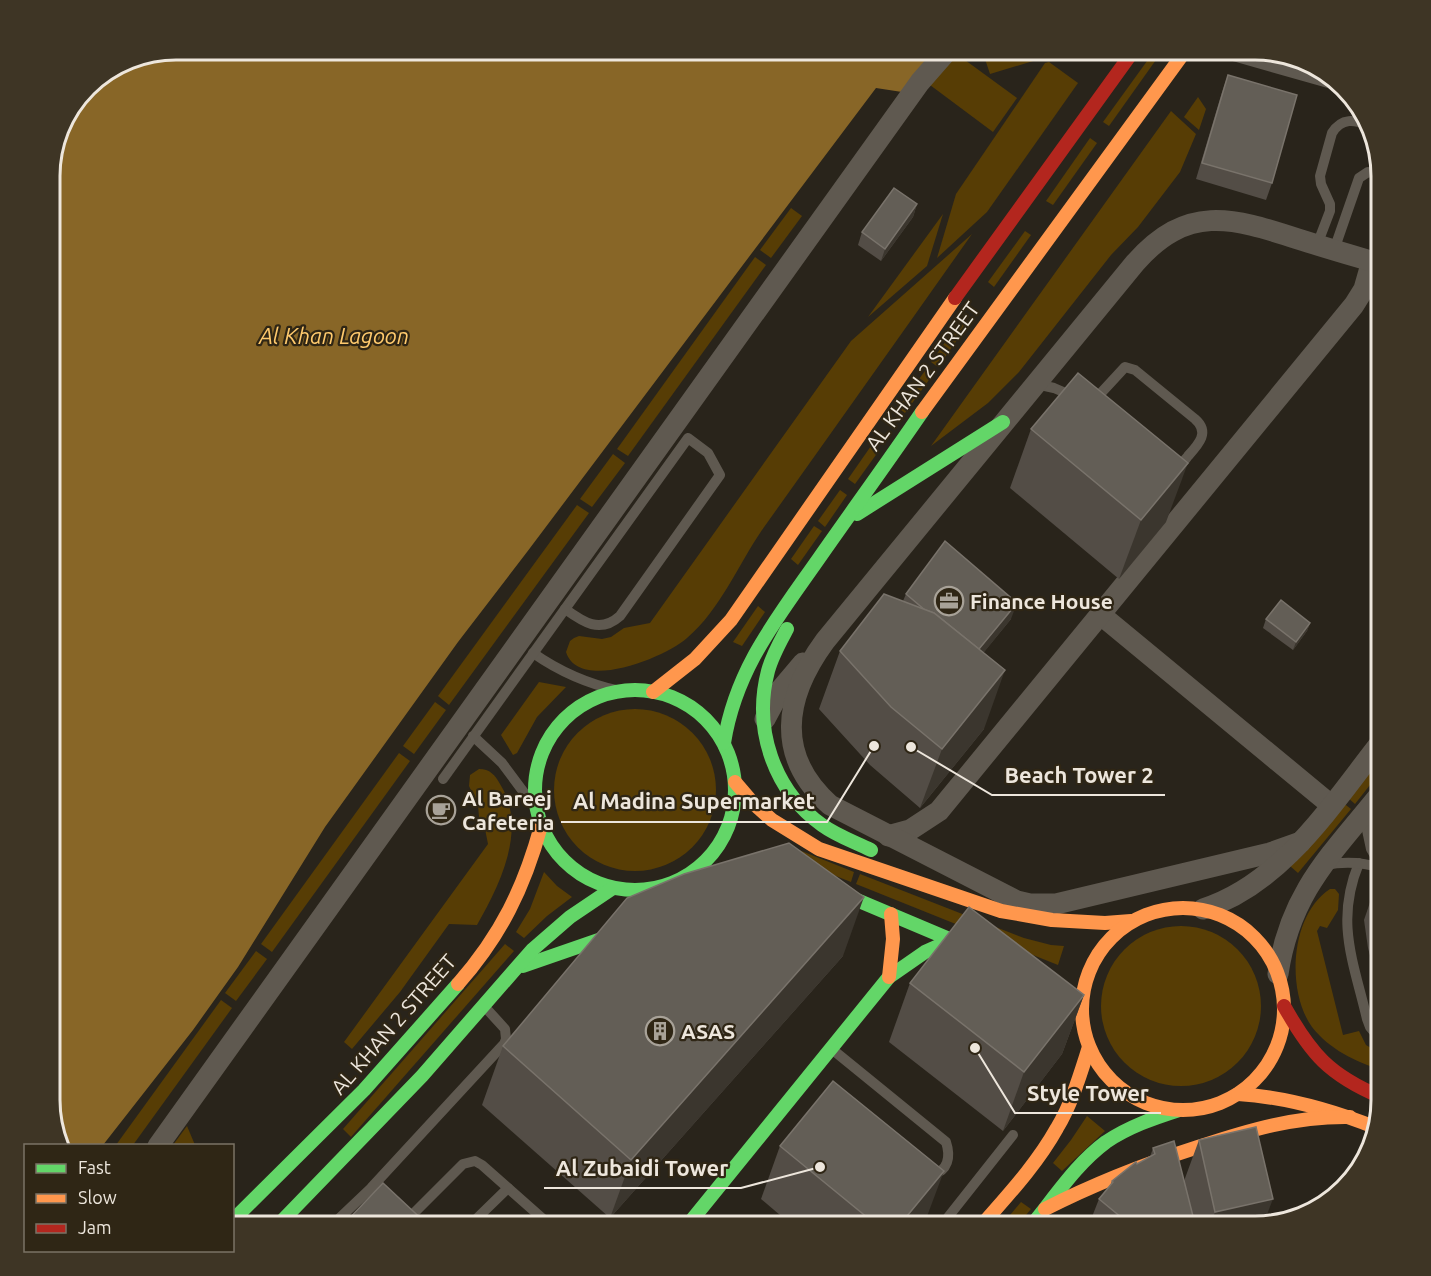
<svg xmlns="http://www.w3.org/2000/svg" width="1431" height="1276" font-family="Ubuntu,sans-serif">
  <rect width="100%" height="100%" fill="#29241b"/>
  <g fill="#573d05">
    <path d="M982,50H1066V51L990,74Z"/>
    <path d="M1155,50H1163L1109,126L1103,122Z"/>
    <path d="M954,52L1017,98L993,132L930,85Z"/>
    <path d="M1049,62L1078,83L987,212L937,258L956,194L1045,63Z"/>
    <path d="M1198,97L1206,109L1199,130L1184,117Z"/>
    <path d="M1171,111L1196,134L1180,172L1138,227L1111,255L1019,372L988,403L931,446Z"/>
    <path d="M1090,138L1097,143L1053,205L1046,201Z"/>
    <path d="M791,208L802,216L771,258L760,250Z"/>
    <path d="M943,214L927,266L868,317Z"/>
    <path d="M1025,231L1031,235L994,287L988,282Z"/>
    <path d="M972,234C902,333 832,432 762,530C738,565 720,610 687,638C666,657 579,693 566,652L570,641L574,638L579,636L602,639L611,637L624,628L650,623L851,341Z"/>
    <path d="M755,257L766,265L628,456L617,449Z"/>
    <path d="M960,321L967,326L938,367L931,362Z"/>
    <path d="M927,368L934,373L905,413L898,408Z"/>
    <path d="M871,446L878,452L855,484L848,479Z"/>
    <path d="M613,454L625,463L592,507L580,499Z"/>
    <path d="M840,490L847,495L825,527L818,521Z"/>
    <path d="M577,505L589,513L449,705L438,696Z"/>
    <path d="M814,526L822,531L798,565L791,559Z"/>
    <path d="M758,606L765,612L742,646L733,642Z"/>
    <path d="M539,682L566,687L537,717L517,753L513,755L501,735Z"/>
    <path d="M435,702L446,710L414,754L403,746Z"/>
    <circle cx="635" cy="790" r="81"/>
    <path d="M399,753L410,761L272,952L261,944Z"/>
    <path d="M1381,754V771L1355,804L1347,797Z"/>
    <path d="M479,769C490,769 495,775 500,784C528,828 500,885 477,925L449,924L400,992L352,1049L344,1042L488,844L485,829H480L478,805L469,786L470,775Z"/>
    <path d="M1342,802L1351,809L1298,873L1290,866Z"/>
    <path d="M784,844L854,872L851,882L803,863Z"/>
    <path d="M544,872L557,886L572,897L547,916L524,938L516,932L530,909Z"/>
    <path d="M860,874L1024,938L1051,945L1064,946L1058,965L856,884Z"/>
    <path d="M1330,889H1335L1339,894L1338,910L1327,928L1320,926L1317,931L1343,1035L1359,1031L1366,1045L1381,1054V1070C1355,1061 1330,1050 1312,1027C1286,991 1290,915 1330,889Z"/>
    <circle cx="1181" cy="1006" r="80"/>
    <path d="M505,944L514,951L351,1137L343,1129Z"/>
    <path d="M256,951L267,959L236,1001L225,993Z"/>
    <path d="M221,1000L232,1008L133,1145H116Z"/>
    <path d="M1087,1116L1105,1131L1062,1171L1053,1163L1071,1140Z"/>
    <path d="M187,1126L195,1145H173Z"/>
    <path d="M1021,1202L1031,1209L1017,1226H1001Z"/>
  </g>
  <path fill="#886627" d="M176,50H938L902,92L876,88L527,552L458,642L325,827L238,967L193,1030L103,1145L58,1146L50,1108V167L63,120L92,81L128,59Z"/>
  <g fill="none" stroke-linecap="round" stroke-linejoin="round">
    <g stroke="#5f5950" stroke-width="10">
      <path d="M1317,245L1330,211V204L1321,184L1320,176L1332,133C1342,117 1354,120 1370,125"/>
      <path d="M1334,250L1359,178L1368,172L1381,175"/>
      <path d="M1125,367L1135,370L1195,419C1210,432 1199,444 1188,456C1184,461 1180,467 1173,468C1168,469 1164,467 1159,464L1089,406Z"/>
      <path d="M1036,384L1054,388L1075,397"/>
      <path d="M688,438L708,453L720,475L620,616C600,634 583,622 565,609Z"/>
      <path d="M533,653C560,672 588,684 620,691"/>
      <path d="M473,736L502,763L537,810"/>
      <path d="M443,779L565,609"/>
      <path d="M1364,816L1371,849L1381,866"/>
      <path d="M1359,863C1335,921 1353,960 1367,1019L1370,1027L1381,1040"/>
      <path d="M1325,865C1345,861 1363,862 1381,868"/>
      <path d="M833,1050L946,1142C951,1157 948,1171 932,1175"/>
      <path d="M331,1226L371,1188L504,1044L506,1039L505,1029L485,1007"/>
      <path d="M407,1226L411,1216L463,1164L475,1161L482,1165L551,1226"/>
      <path d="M469,1226L508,1188"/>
      <path d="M941,1226L1013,1135"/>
    </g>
    <g stroke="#5f5950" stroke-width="21">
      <path d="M1232,50L1334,79"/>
      <path d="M1101,615L1331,805"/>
      <path d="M765,719L781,689L803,663"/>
      <path d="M888,836L910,830L939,811L1354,305L1364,289L1372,261"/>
      <path d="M1301,842L1270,853L1056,904H1030L1017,901L830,805C775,756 784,697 825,641L1135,263C1187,204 1231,217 1298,239C1326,248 1354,256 1381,264"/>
      <path d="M1203,909C1282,884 1332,804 1381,742"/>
      <path d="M1278,974C1290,892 1332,854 1381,793"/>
      <path d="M158,1146L920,82L948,50"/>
    </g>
    <g stroke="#63d668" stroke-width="14">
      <path d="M857,514L1003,422"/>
      <path d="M787,629C780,642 772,656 768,671C753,728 773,790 822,825C837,836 855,842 871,850"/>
      <circle cx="635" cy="790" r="100"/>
      <path d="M724,743C736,667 779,616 822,554C855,507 889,460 922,412"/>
      <path d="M826,887L980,952"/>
      <path d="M523,966L627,930"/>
      <path d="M232,1221L364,1090L458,984"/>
      <path d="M277,1226L422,1076L532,950L570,917L613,888"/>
      <path d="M687,1226L889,977L925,952L952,940"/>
      <path d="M1031,1226C1055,1197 1076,1164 1106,1142C1128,1127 1154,1118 1179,1110"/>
    </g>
    <g stroke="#ff974d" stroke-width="14">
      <path d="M922,412L1186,50"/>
      <path d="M653,692L695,659L731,620L955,298"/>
      <path d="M735,782L753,803L772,820L819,849L1001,911L1052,920L1105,923L1131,921"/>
      <circle cx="1183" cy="1009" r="101"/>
      <path d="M889,977L893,939L891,914"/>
      <path d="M458,984C501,935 524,888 541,826"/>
      <path d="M1238,1094C1287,1097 1332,1110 1377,1128"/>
      <path d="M1045,1209C1094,1184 1145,1164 1198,1147C1249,1130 1296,1116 1350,1117"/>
      <path d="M981,1226C1008,1195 1037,1164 1057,1128C1072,1103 1080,1075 1089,1047"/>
    </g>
    <g stroke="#b3261e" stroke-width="14">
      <path d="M955,298L1134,50"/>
      <path d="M1284,1006C1311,1054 1329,1075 1381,1097"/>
    </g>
  </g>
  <g fill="#534d46">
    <path d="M1228,75L1272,183L1266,200L1196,179L1222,92Z"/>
    <path d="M917,204L913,217L881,261L858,245L862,232Z"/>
    <path d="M1031,429L1166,522L1119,579L1010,488Z"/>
    <path d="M906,594L1011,619L983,653L984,729L920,808L870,765L819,709L840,651L903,601Z"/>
    <path d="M1266,619L1310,623L1307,631L1293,650L1263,628Z"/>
    <path d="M437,802L447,813L444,816L436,814L435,806Z"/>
    <path d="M1381,870V997L1368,948L1364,920Z"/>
    <path d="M843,956L610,1218L482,1105L503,1046Z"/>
    <path d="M910,983L1084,995L1062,1054L1003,1131L889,1042Z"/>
    <path d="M1372,1125V1149L1353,1178Z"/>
    <path d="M1199,1140L1255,1227H1088L1099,1199L1110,1186L1112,1181L1137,1164L1150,1157L1153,1148L1184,1181Z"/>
    <path d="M780,1146L924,1225L923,1227H794L761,1199Z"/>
  </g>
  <g fill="#3b362e">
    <path d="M917,204L913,217L881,261L885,249Z"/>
    <path d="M1188,463L1166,522L1119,579L1141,520Z"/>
    <path d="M1017,603L1011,619L972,667L978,651Z"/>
    <path d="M1310,623L1307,631L1293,650L1296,642Z"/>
    <path d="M1005,670L984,729L920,808L942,749Z"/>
    <path d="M864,897L843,956L610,1218L631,1160Z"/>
    <path d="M1084,995L1062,1054L1003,1131L1024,1072Z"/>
    <path d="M944,1171L923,1227H898Z"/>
    <path d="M1273,1199L1263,1225L1255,1227H1210L1215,1212Z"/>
  </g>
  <g fill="#635e56" stroke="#79736b" stroke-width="1.5">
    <path d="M1228,75L1297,95L1272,183L1202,163Z"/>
    <path d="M894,188L917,204L885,249L862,232Z"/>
    <path d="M1078,373L1188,463L1141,520L1031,429Z"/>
    <path d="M945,541L1017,603L979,649L934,613L925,610L906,594Z"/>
    <path d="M884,594L934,613L1005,670L942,749L891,707L840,651Z"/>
    <path d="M1281,600L1310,623L1296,642L1266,619Z"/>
    <path d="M444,799L450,805L449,809L445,812L437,810V802Z"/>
    <path d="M789,843L864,897L631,1160L503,1046L627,898L684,874Z"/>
    <path d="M969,907L1084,995L1024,1072L910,983Z"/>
    <path d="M833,1081L944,1171L898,1227H879L780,1146Z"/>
    <path d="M1372,1125L1377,1126L1372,1149L1369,1153Z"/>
    <path d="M1256,1127L1273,1199L1215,1212L1199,1140Z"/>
    <path d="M1174,1141L1195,1224L1192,1227H1133L1099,1199L1113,1182L1112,1181L1136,1162L1137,1164L1155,1154L1153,1148Z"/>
    <path d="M383,1183L429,1226H342Z"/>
    <path d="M1077,1223L1081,1227H1074Z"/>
  </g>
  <defs>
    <g id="office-ring" transform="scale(1.5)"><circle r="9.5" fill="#2f2615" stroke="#a8a298" stroke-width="1.5"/><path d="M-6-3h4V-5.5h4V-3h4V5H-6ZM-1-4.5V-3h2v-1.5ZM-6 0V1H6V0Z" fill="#a8a298"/></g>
    <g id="cafe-ring" transform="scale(1.5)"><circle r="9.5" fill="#2f2615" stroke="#a8a298" stroke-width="1.5"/><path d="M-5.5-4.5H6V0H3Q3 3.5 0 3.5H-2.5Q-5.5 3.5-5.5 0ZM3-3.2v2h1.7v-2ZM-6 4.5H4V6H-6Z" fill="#a8a298"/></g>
    <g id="building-ring" transform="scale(1.5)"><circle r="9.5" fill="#2f2615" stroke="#a8a298" stroke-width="1.5"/><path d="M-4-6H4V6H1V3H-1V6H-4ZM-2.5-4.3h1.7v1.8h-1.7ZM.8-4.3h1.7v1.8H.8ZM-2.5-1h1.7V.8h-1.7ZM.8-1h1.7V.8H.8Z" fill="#a8a298"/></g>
  </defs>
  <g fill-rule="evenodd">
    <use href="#office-ring" x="949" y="601"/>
    <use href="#cafe-ring" x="441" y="810"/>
    <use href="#building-ring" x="660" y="1031"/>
  </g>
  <g text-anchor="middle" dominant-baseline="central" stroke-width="4.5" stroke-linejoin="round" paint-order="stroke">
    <g font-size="21" fill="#ede6dc" stroke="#2f2615">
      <text transform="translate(922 376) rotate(-54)">AL KHAN 2 STREET</text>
      <text transform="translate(393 1024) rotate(-49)">AL KHAN 2 STREET</text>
    </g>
    <g font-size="21" font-weight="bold" fill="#ede6dc" stroke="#2f2615" text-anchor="start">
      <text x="970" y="601">Finance House</text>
      <text x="462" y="798">Al Bareej<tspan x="462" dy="24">Cafeteria</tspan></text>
      <text x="681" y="1031">ASAS</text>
    </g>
    <g font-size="22" font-style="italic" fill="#ffca6d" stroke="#2f2615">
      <text x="334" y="335">Al Khan Lagoon</text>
    </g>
  </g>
  <path d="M0 0H1431V1276H0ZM176 60H1255A116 116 0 0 1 1371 176V1100A116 116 0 0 1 1255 1216H176A116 116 0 0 1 60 1100V176A116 116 0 0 1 176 60Z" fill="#3e3525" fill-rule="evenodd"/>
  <path fill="none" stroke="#ede6dc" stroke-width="3" d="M176 60H1255A116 116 0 0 1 1371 176V1100A116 116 0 0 1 1255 1216H176A116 116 0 0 1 60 1100V176A116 116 0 0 1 176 60Z"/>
  <path fill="none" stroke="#ede6dc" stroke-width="2" d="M911 747L992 795H1165M874 746L827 822H561M975 1048L1015 1113H1161M820 1167L741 1188H544"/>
  <g fill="#ede6dc" stroke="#2f2615" stroke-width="2">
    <circle cx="911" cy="747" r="6"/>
    <circle cx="874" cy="746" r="6"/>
    <circle cx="975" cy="1048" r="6"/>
    <circle cx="820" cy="1167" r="6"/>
  </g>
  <g font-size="22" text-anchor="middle" font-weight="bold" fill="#ede6dc" stroke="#2f2615" stroke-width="4.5" stroke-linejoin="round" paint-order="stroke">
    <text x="1079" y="783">Beach Tower 2</text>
    <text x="694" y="809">Al Madina Supermarket</text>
    <text x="1088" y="1101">Style Tower</text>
    <text x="642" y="1176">Al Zubaidi Tower</text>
  </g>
  <rect x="24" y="1144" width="210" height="108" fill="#2f2615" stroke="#7b7365" stroke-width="1.5"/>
  <rect x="36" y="1164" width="30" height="9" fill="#63d668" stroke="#7b7365" stroke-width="1.5"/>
  <text x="78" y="1174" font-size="18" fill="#ede6dc">Fast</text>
  <rect x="36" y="1194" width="30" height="9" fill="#ff974d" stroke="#7b7365" stroke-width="1.5"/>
  <text x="78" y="1204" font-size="18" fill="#ede6dc">Slow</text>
  <rect x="36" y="1224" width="30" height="9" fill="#b3261e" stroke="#7b7365" stroke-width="1.5"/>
  <text x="78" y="1234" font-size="18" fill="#ede6dc">Jam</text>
</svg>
